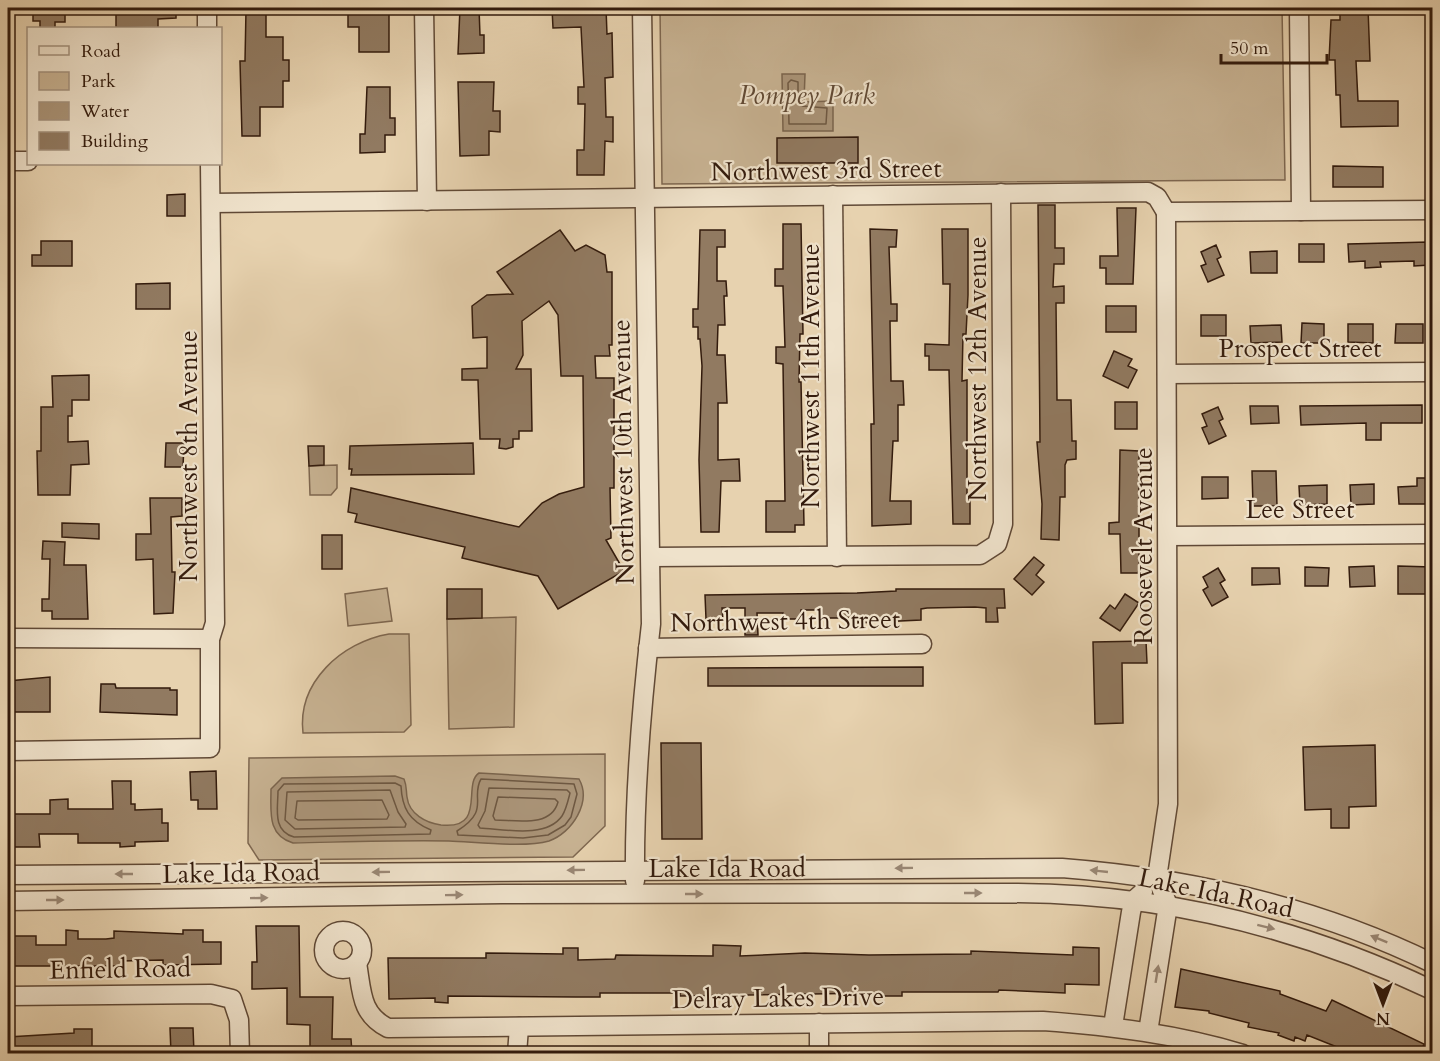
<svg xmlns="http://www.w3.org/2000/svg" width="1440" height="1061" font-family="Cardo,serif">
  <rect width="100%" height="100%" fill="#e7d2af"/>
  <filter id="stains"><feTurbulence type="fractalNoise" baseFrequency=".00333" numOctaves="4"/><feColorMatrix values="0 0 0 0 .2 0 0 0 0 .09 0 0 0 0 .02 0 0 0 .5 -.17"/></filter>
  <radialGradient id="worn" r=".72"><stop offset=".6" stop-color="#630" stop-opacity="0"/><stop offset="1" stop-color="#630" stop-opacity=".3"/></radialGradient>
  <g fill="#c8b393" stroke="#7e6750" stroke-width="1.5">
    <path d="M660,8H1282L1285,180L662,184Z"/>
    <path d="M337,465V488L331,495H310L309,466Z"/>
    <path d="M387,588L392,621L348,626L345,594Z"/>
    <path d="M516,617L514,727L449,729L447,619Z"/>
    <path d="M389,634H409L411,725L404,732L303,733C297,682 342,642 389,634Z"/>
    <path d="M605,754V826L573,857L259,860L248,843L249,758Z"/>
  </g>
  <g fill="#aa9478" stroke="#7a644d" stroke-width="1.5">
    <path d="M782,74H805L804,102L833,101V131H783Z"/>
    <path d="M479,773L579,779C592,802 572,833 549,841C525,848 476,842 449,841C397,840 345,842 293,843C267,835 271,812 271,789L282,778L395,776L404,779C407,786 406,791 407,797C409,814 426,823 441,825C487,830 462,784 479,773Z"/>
  </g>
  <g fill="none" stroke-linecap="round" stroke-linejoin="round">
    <g stroke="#6e5842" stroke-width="1.5">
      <path d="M791,80L798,82V101L801,106L827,108L826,124H789L788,83Z"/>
      <path d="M481,779L574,784L577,794L571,817L565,825L548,835L523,838L458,835L457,831C491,810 470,798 481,779Z"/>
      <path d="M395,783L401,786C402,808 409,821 431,830L430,834L294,837C272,831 278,808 278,791L284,784Z"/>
      <path d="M489,788L567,790L570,793C568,801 566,810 562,816C546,839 503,829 480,828L478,825L485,811Z"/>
      <path d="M390,790L398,812L406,824L405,827L295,829L285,820L287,792Z"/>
      <path d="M498,797L555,799L558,802C551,828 516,820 495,820L493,816Z"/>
      <path d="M382,800L389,815L387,819L298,820L295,818L297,801Z"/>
    </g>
  </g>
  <g fill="#917a61" stroke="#331b0d" stroke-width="1.5">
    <path d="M33,8H65V22H55V28H40V21H33Z"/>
    <path d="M116,8H176V18L158,19V28L116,27Z"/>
    <path d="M460,8H479L480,35H484V53L458,54Z"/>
    <path d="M552,8H606L607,34L612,33L613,77L605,78L606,117H613V142L605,141L604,175H577V150H584L585,104H578V87H584L581,27L553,28Z"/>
    <path d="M1340,8H1368L1370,61H1356L1358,101H1398V126L1341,127L1340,95H1336L1335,60H1329L1331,20H1340Z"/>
    <path d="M266,9V37H283V60H289V81H283V107H260V136H242L240,61H245L246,10Z"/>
    <path d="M348,10H389V52H359V27H348Z"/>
    <path d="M458,82H494L493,111H500V132L489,131V155L460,156Z"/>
    <path d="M367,87H390V118H395V135H385V152L360,153V134H365Z"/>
    <path d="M858,137V163H777V138Z"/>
    <path d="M1333,166L1383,167V187H1333Z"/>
    <path d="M185,194V216H167V195Z"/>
    <path d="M1038,205H1055V248H1064V264H1054L1053,287L1064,286V303H1056L1057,400H1071L1072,441H1076V459L1067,460L1065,465V497H1060L1059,540L1041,539L1042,504L1037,442H1040Z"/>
    <path d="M1117,208H1136L1133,284H1106V268H1100V256H1118Z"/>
    <path d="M783,224H801L803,334H800L799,382H801L804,525H795V532H766V501H785L783,364L776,363V347H785L783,286H775V269H783Z"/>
    <path d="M870,229L897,230L896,247H889L891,304H897V321H890L891,381H903L904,405H898V441H893L890,501H911V524L872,526L871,424H874Z"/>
    <path d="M942,229H968V295L966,334H963L962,381L967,380V500H970V524H953L949,370H929V356H925V344L949,345L950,284H943Z"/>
    <path d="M560,230L575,251L586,245L605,255L607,272H612V345H609L610,356H595L596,378H614V488H610L611,538L606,540L624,571L558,609L538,576L462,558L465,547L355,522L357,514L348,512L351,488L519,527L542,503L559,494L584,487L583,376H561L558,315L549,301L522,321L523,355L516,369H531L532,431H519V439H513V447L506,449L499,448L500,439H480L478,380H462V369L487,368V337L473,338L472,306L487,295L513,294L497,272Z"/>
    <path d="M700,230H725V247H717V281H726L727,296H724L725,325H718L717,355H725L727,403H718V460L739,459L740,481H721L719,532H701L699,460L702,366L700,339H698V327H693V309H698Z"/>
    <path d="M41,241H72V266H32V255H41Z"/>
    <path d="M1429,242L1430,265L1414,266V261L1380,262L1381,267L1365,268V261L1349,262L1348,244Z"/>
    <rect x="1299" y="244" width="25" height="18"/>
    <path d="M1216,245L1221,257L1217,259L1224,275L1208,282L1201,266L1206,264L1201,252Z"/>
    <path d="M1277,251V273H1251L1250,252Z"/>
    <path d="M170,283V309H136V284Z"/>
    <rect x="1106" y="306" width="30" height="26"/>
    <rect x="1201" y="315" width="25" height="21"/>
    <path d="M1302,323L1324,324V343H1301Z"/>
    <path d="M1348,324H1373V343L1348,342Z"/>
    <path d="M1396,324H1423V343H1395Z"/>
    <path d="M1281,325L1282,342L1251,343L1250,326Z"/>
    <path d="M1114,351L1132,359L1128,366L1137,370L1128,388L1103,376Z"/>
    <path d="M89,375V400H72V416H68V442L88,441L89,464L71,465L70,495H38L37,451H41V407H53L52,376Z"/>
    <rect x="1115" y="402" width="22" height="27"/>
    <path d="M1422,405V423H1381V440H1366V423L1301,425L1300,406Z"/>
    <path d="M1250,406H1278L1279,423L1251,424Z"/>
    <path d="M1218,407L1223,419L1219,421L1226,436L1209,444L1202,428L1207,426L1202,414Z"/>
    <path d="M166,443H184L183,467H165Z"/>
    <path d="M473,443L474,474L351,475L352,469H349L350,446Z"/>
    <path d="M308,446H324V465L309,466Z"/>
    <path d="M1120,450L1139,451V573H1121L1120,534H1109V523L1119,522Z"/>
    <path d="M1252,471H1276L1277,506H1253Z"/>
    <path d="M1202,477H1228V498L1202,499Z"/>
    <path d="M1417,478H1429L1430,504H1399L1398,487L1417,486Z"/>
    <path d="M1374,484V504L1351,505L1350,485Z"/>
    <path d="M1327,485V504L1300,505L1299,486Z"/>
    <path d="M150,498H182V516L171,517L172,572H175L173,613L154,614L153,559L136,560V534H151Z"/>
    <path d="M62,523L99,524V539L62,537Z"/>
    <rect x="322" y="535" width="20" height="34"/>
    <path d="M43,541L65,542L64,565H86L88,619H52V611H42V599H49L50,559H42Z"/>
    <path d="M1034,557L1044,565L1036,575L1044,582L1032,595L1014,579Z"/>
    <path d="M1374,566L1375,586L1350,587L1349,567Z"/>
    <path d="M1398,566L1432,567L1431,594H1398Z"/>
    <path d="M1305,567L1329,568L1328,586H1305Z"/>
    <path d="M1218,568L1225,580L1220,583L1228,597L1212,606L1203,590L1208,587L1203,577Z"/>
    <path d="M1252,568H1279L1280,584L1252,585Z"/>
    <path d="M447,589H482V618L447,619Z"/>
    <path d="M896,589H1004L1005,608H997L998,622H986V608L975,607L927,608L921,609V620L858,623V618H822V610H801L800,619H783V613H757L758,635H745V608H722L723,619H706L705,595L857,593L896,591Z"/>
    <path d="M1125,594L1139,603L1120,631L1100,618L1110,605L1115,609Z"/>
    <path d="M1146,641L1147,663H1122L1123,723L1095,724L1093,642Z"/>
    <path d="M923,667V686H708V668Z"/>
    <path d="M50,677V712H14V705H8V681Z"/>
    <path d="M101,684H115L116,688H170V690H177V715L100,712Z"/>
    <path d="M661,743H701L702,839H662Z"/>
    <path d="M1375,745L1376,806L1349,807V828H1331V809L1305,810L1303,747Z"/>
    <path d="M216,771L217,809H198V800H191L190,772Z"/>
    <path d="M112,781H131V804H135V810L162,809V823H168V841L135,842V846L120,847V843H78V834H39L40,847H14V814H50V800L68,799V809H113Z"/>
    <path d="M256,926H299L300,997H333L332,1039H351L352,1053H310V1025L287,1024V988L252,989V962H257Z"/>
    <path d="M66,930L78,931V939H106L114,938V931L183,934V930H203V942H221V964L163,965V960L121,961V966H8V936H36V945H66Z"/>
    <path d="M713,945L741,946L740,956L805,953L869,955L971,954V951L1073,955V947L1099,948V985L1065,984V993L999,990L998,992H902V996H875V993L680,996V993H600V997H576L448,996V1003L435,1002V998L389,999L388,958H486V953L563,954V948H578V960L615,959L616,955L713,956Z"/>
    <path d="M1181,969L1280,991V994L1326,1011L1332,1000L1424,1044L1420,1053H1352L1307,1035L1305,1041L1295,1037L1294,1041L1278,1035L1279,1033L1248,1027L1249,1023L1209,1013V1011L1175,1007Z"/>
    <path d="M170,1028H193L194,1053H171Z"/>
    <path d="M74,1029H92V1053H8V1037L74,1033Z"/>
  </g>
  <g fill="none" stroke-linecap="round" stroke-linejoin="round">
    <g stroke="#604936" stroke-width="21">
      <g id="minor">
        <path d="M207,8V28"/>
        <path d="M424,8L427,201"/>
        <path d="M1299,8L1301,211"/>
        <path d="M8,161H28"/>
        <path d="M833,195L837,557"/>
        <path d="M211,203L1148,192L1157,197L1166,212"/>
        <path d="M1166,212L1432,210"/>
        <path d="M1167,374L1432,372"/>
        <path d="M1168,536L1432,534"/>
        <path d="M651,557L980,555L997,544L1003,524L1001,193"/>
        <path d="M8,638L210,639"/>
        <path d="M648,648L922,644"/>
        <path d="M8,751L210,748V639L215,623L210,164"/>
        <path d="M8,875L1062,868C1191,878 1315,906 1432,963"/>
        <path d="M635,881C634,794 641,710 651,624L642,8"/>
        <path d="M8,901L502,894L1018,893C1162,894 1302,928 1432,990"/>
        <circle cx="343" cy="950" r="19"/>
        <path d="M357,963C362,991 360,1014 388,1028L1043,1021C1111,1026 1177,1034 1243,1054"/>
        <path d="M8,996L211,994L232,999L239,1020L240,1054"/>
        <path d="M1113,1026L1131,912L1134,900L1143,892"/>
        <path d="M1148,1032L1168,905L1157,878L1168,804L1166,212"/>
        <path d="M517,1054L519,1027"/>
        <path d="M819,1054V1023"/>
      </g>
    </g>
    <use href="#minor" stroke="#efe2cb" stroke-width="18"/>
  </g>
  <defs><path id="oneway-solid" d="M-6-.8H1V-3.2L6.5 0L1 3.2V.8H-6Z" transform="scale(1.5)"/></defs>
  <g fill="#9a8876">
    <use href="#oneway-solid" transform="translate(904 868) rotate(179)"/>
    <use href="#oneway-solid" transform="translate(576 870) rotate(179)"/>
    <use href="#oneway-solid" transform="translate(1099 871) rotate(-174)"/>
    <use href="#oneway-solid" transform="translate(381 872) rotate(179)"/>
    <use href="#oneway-solid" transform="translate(124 874) rotate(180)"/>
    <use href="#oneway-solid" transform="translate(973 893)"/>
    <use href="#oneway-solid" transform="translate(694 894)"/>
    <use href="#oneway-solid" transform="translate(454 895) rotate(-1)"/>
    <use href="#oneway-solid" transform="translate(259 898) rotate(-1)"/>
    <use href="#oneway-solid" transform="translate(55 900)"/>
    <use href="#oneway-solid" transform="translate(1266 927) rotate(14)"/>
    <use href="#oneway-solid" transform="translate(1379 939) rotate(-158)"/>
    <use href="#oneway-solid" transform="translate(1157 974) rotate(-81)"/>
  </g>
  <g text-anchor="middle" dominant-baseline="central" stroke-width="4.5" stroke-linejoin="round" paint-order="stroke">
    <g font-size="26" font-style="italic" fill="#604935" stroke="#efe2cb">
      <text x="807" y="95">Pompey Park</text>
    </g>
    <g font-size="26" fill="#331b0d" stroke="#efe2cb">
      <text transform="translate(826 170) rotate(-1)">Northwest 3rd Street</text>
      <text x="1300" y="348">Prospect Street</text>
      <text transform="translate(977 369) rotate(-90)">Northwest 12th Avenue</text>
      <text transform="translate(810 376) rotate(-90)">Northwest 11th Avenue</text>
      <text transform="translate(623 452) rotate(-91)">Northwest 10th Avenue</text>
      <text transform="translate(188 456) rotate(-90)">Northwest 8th Avenue</text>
      <text x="1300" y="509">Lee Street</text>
      <text transform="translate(1143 546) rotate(-90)">Roosevelt Avenue</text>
      <text transform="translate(785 621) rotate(-1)">Northwest 4th Street</text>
      <text x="727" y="868">Lake Ida Road</text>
      <text transform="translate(241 873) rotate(-1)">Lake Ida Road</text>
      <text transform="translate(1216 893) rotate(12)">Lake Ida Road</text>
      <text transform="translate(120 969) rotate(-1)">Enfield Road</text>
      <text transform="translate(778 998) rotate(-1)">Delray Lakes Drive</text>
    </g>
  </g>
  <rect width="1440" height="1061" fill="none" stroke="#e7d2af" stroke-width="30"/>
  <rect x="9" y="9" width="1422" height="1043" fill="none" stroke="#331b0d" stroke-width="3"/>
  <rect x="15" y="15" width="1410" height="1031" fill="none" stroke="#331b0d" stroke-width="1.5"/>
  <rect x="27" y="27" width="195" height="138" fill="#efe2cb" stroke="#a4927f" stroke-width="1.5"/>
  <rect x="39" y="46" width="30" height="9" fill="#efe2cb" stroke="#a4927f" stroke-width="1.5"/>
  <text x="81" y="57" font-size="18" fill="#331b0d">Road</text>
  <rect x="39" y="72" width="30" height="18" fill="#c8b393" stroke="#a4927f" stroke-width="1.5"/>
  <text x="81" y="87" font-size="18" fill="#331b0d">Park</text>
  <rect x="39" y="102" width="30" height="18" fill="#aa9478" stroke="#a4927f" stroke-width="1.5"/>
  <text x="81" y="117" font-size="18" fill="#331b0d">Water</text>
  <rect x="39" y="132" width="30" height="18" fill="#917a61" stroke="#a4927f" stroke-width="1.5"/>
  <text x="81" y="147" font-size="18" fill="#331b0d">Building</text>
  <g transform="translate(1383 1004) rotate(180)" stroke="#efe2cb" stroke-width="4.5" paint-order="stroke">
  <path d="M0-4.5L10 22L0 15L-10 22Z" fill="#331b0d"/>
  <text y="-9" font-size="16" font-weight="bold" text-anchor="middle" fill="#331b0d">N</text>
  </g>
  <path d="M1221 54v9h106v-9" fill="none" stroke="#331b0d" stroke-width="3"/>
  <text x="1230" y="54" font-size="18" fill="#331b0d" stroke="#efe2cb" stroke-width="4.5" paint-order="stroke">50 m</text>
  <rect width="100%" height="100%" filter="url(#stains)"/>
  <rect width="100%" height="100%" fill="url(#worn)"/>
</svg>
